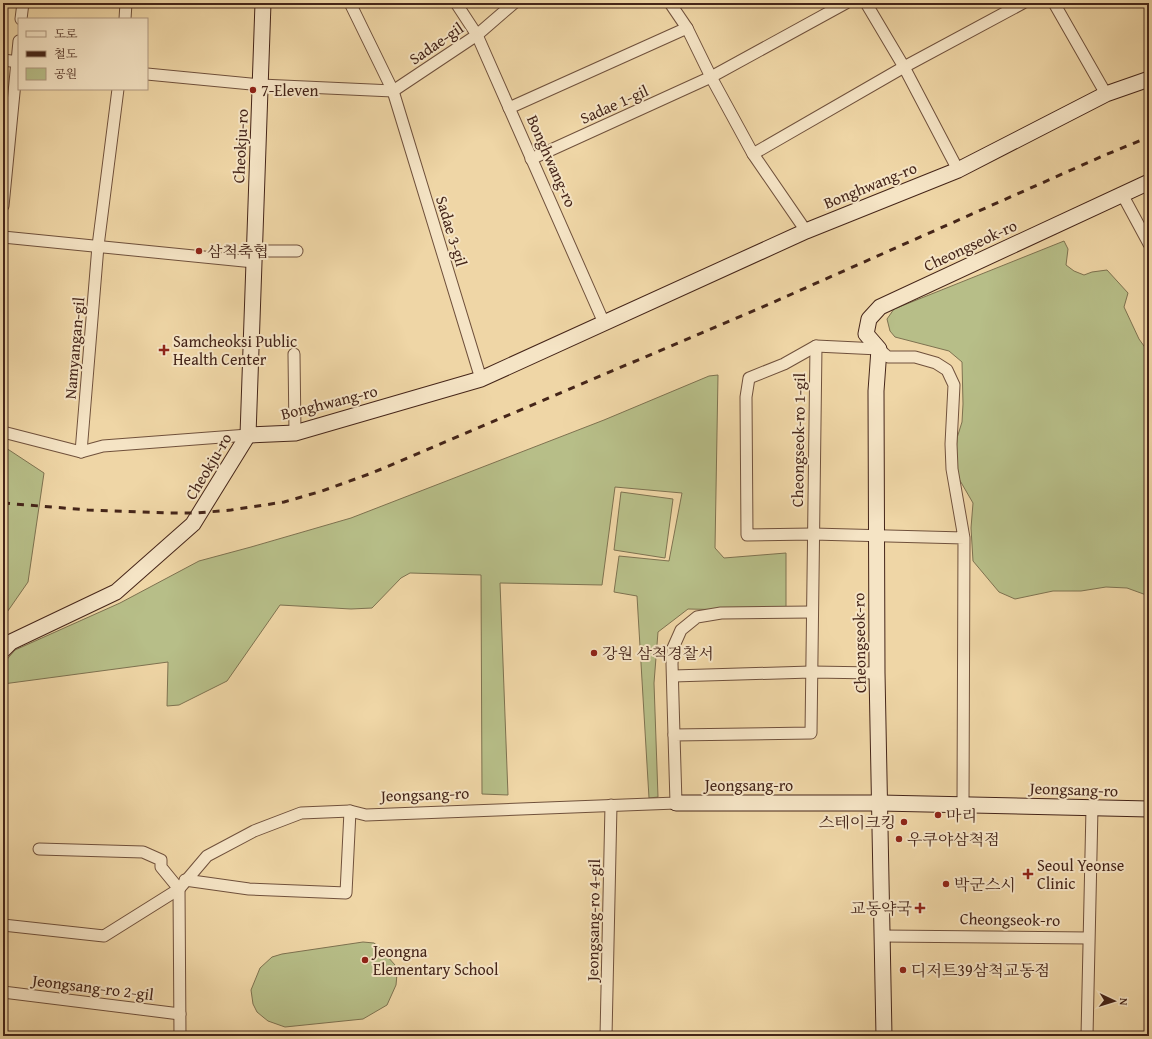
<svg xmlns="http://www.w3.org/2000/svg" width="1152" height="1039" font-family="'Gentium Book Plus','Noto Serif KR',serif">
  <rect width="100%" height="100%" fill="#efd6a6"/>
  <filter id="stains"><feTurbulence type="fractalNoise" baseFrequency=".005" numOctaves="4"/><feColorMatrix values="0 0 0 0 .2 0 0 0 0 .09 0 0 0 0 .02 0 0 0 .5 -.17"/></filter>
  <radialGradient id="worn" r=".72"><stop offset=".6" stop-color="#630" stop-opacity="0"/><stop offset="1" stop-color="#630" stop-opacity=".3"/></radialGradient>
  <g fill="#b7be88" stroke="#7e7250">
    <path d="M1064,241L1068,249L1066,265L1074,271L1084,275L1092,272L1107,270L1128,293L1124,307L1139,339L1149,353V596L1127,588L1106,587L1081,591H1053L1015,599L999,592L973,561L971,528L973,503L955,472L957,438L962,422L963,404L962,362L949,351L895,337L890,331L887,319L894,309Z"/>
    <path d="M718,375L715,548L724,558L786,553V611L688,609L658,632L654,683L658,797L649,798L637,596L614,592L619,556L669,561L682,493L615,487L602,585L500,583L508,795L482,794L481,575L410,573L401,578L372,608L351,609L280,605L227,681L179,705L167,706L168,662L3,684V664L15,650L120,603L199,561L251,547L351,518L604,420L709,376Z"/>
    <path d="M3,446L44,473L28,582L3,618Z"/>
    <path d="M621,492L673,499L665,558L614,550Z"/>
    <path d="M363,942L374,943L379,947L395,965L397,974L396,985L387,1005L363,1019L285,1027L268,1021L263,1017L257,1012L253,1004L251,990L260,968L272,957L282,954Z"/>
  </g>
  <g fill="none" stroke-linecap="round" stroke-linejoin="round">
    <g stroke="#70513c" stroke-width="13">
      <g id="street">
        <path d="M350,3L393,91L481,379"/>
        <path d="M456,3L477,35L604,323"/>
        <path d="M670,3L687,28L711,77L753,154L806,231"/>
        <path d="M866,3L904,67L958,170"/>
        <path d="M1054,3L1106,94"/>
        <path d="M21,19L23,3"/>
        <path d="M125,19L126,3"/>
        <path d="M3,60L19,62"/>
        <path d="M147,74L261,85L393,91L477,35L514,3"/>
        <path d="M509,108L687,28"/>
        <path d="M753,154L904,67L1023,3"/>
        <path d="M531,159L711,77L846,3"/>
        <path d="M1122,194L1149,244"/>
        <path d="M3,206L19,41"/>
        <path d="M3,237L254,262"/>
        <path d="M253,251H297"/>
        <path d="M294,354L295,433"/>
        <path d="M3,432L81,452L103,446L248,435"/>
        <path d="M81,452L98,246L118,89"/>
        <path d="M673,676L811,672L877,673"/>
        <path d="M674,735L672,664L673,648L681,630L697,617L721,613L812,612"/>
        <path d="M963,804L964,538L952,469L951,444L954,385L947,370L936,363L915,357H888L879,349L816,346L784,364L749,378L746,397L747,535L813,534L964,538"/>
        <path d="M39,849L143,852L161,860V867L179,889"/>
        <path d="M185,880L249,889L346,893L350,811"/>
        <path d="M179,889L180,1036"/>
        <path d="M3,925L104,936L179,889L207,856L254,831L301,813L350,811L366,815L676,803L674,735L811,733L816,346"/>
        <path d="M883,936L1088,938"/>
        <path d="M3,992L180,1014"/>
        <path d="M606,1036L611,805"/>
        <path d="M1087,1036L1092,808"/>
      </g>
    </g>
    <g stroke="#452519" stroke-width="17">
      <g id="secondary">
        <path d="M248,435L295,433L481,379L806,231L958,170L1106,94L1149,79"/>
        <path d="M3,650L11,642L116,592L193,524L248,435L263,3"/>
        <path d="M676,803H880L1149,809"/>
        <path d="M884,1036L877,673L876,391L879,349L866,334L869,319L880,307L1149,182"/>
      </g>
    </g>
    <use href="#street" stroke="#f5e4c5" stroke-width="11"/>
    <use href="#secondary" stroke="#f5e4c5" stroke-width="15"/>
    <path stroke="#452519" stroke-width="3" stroke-dasharray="7 7" stroke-linecap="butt" d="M3,503L88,510L167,513H197L231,510L284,502L322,491L372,473L758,309L1105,155L1149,137"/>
  </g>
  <g fill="#8f2418" stroke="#f5e4c5" stroke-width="1.5">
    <circle cx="253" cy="90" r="4"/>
    <circle cx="199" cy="251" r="4"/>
    <path d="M162 344h4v4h4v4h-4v4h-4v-4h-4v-4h4z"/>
    <circle cx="594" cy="653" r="4"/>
    <circle cx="938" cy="815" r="4"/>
    <circle cx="904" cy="822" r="4"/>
    <circle cx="899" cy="839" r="4"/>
    <path d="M1026 868h4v4h4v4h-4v4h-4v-4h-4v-4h4z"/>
    <circle cx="946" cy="884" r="4"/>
    <path d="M918 902h4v4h4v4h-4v4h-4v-4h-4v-4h4z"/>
    <circle cx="365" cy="960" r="4"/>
    <circle cx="903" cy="970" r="4"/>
  </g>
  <g text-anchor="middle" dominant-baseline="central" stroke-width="4" stroke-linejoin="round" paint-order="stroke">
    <g font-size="16" fill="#452519" stroke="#f5e4c5">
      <text transform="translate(436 43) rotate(-34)">Sadae-gil</text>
      <text transform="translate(614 104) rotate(-24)">Sadae 1-gil</text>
      <text transform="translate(240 146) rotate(-87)">Cheokju-ro</text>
      <text transform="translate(552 161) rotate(66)">Bonghwang-ro</text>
      <text transform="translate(870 185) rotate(-22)">Bonghwang-ro</text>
      <text transform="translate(452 231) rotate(73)">Sadae 3-gil</text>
      <text transform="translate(970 245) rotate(-25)">Cheongseok-ro</text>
      <text transform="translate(74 348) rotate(-85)">Namyangan-gil</text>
      <text transform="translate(329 402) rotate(-14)">Bonghwang-ro</text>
      <text transform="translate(798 440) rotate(-89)">Cheongseok-ro 1-gil</text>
      <text transform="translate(208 466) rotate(-59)">Cheokju-ro</text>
      <text transform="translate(859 643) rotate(-91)">Cheongseok-ro</text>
      <text x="749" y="785">Jeongsang-ro</text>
      <text transform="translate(1074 789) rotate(2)">Jeongsang-ro</text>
      <text transform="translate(425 794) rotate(-2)">Jeongsang-ro</text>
      <text transform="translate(1010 919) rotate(1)">Cheongseok-ro</text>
      <text transform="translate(593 920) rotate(-89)">Jeongsang-ro 4-gil</text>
      <text transform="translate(93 987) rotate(7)">Jeongsang-ro 2-gil</text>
    </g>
    <g font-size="16" fill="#452519" stroke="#f5e4c5" text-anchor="start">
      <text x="261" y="90">7-Eleven</text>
      <text x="207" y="251">삼척축협</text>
      <text x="173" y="341">Samcheoksi Public<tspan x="173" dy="18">Health Center</tspan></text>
      <text x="602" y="653">강원 삼척경찰서</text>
      <text x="946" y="815">마리</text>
      <text x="896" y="822" text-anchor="end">스테이크킹</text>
      <text x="907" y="839">우쿠야삼척점</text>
      <text x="1037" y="865">Seoul Yeonse<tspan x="1037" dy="18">Clinic</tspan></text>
      <text x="954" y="884">박군스시</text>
      <text x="912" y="908" text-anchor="end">교동약국</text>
      <text x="373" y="951">Jeongna<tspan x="373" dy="18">Elementary School</tspan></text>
      <text x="911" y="970">디저트39삼척교동점</text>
    </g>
  </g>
  <rect width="1152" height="1039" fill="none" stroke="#efd6a6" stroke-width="16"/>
  <rect x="4" y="4" width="1144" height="1031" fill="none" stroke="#452519" stroke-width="2"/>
  <rect x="8" y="8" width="1136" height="1023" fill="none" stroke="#452519"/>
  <rect x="18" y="18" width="130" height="72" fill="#f5e4c5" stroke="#af9880"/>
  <rect x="26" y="31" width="20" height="6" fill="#f5e4c5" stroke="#af9880"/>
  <text x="54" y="38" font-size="12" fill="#452519">도로</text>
  <rect x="26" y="51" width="20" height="6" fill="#452519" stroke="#af9880"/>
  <text x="54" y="58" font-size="12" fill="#452519">철도</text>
  <rect x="26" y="68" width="20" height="12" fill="#b7be88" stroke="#af9880"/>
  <text x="54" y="78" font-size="12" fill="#452519">공원</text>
  <g transform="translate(1114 1001) rotate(94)" stroke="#f5e4c5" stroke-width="3" paint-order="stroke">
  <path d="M0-3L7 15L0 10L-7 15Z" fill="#452519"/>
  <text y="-6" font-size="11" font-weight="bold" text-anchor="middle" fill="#452519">N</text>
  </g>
  <rect width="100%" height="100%" filter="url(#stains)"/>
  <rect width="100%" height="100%" fill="url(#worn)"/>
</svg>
